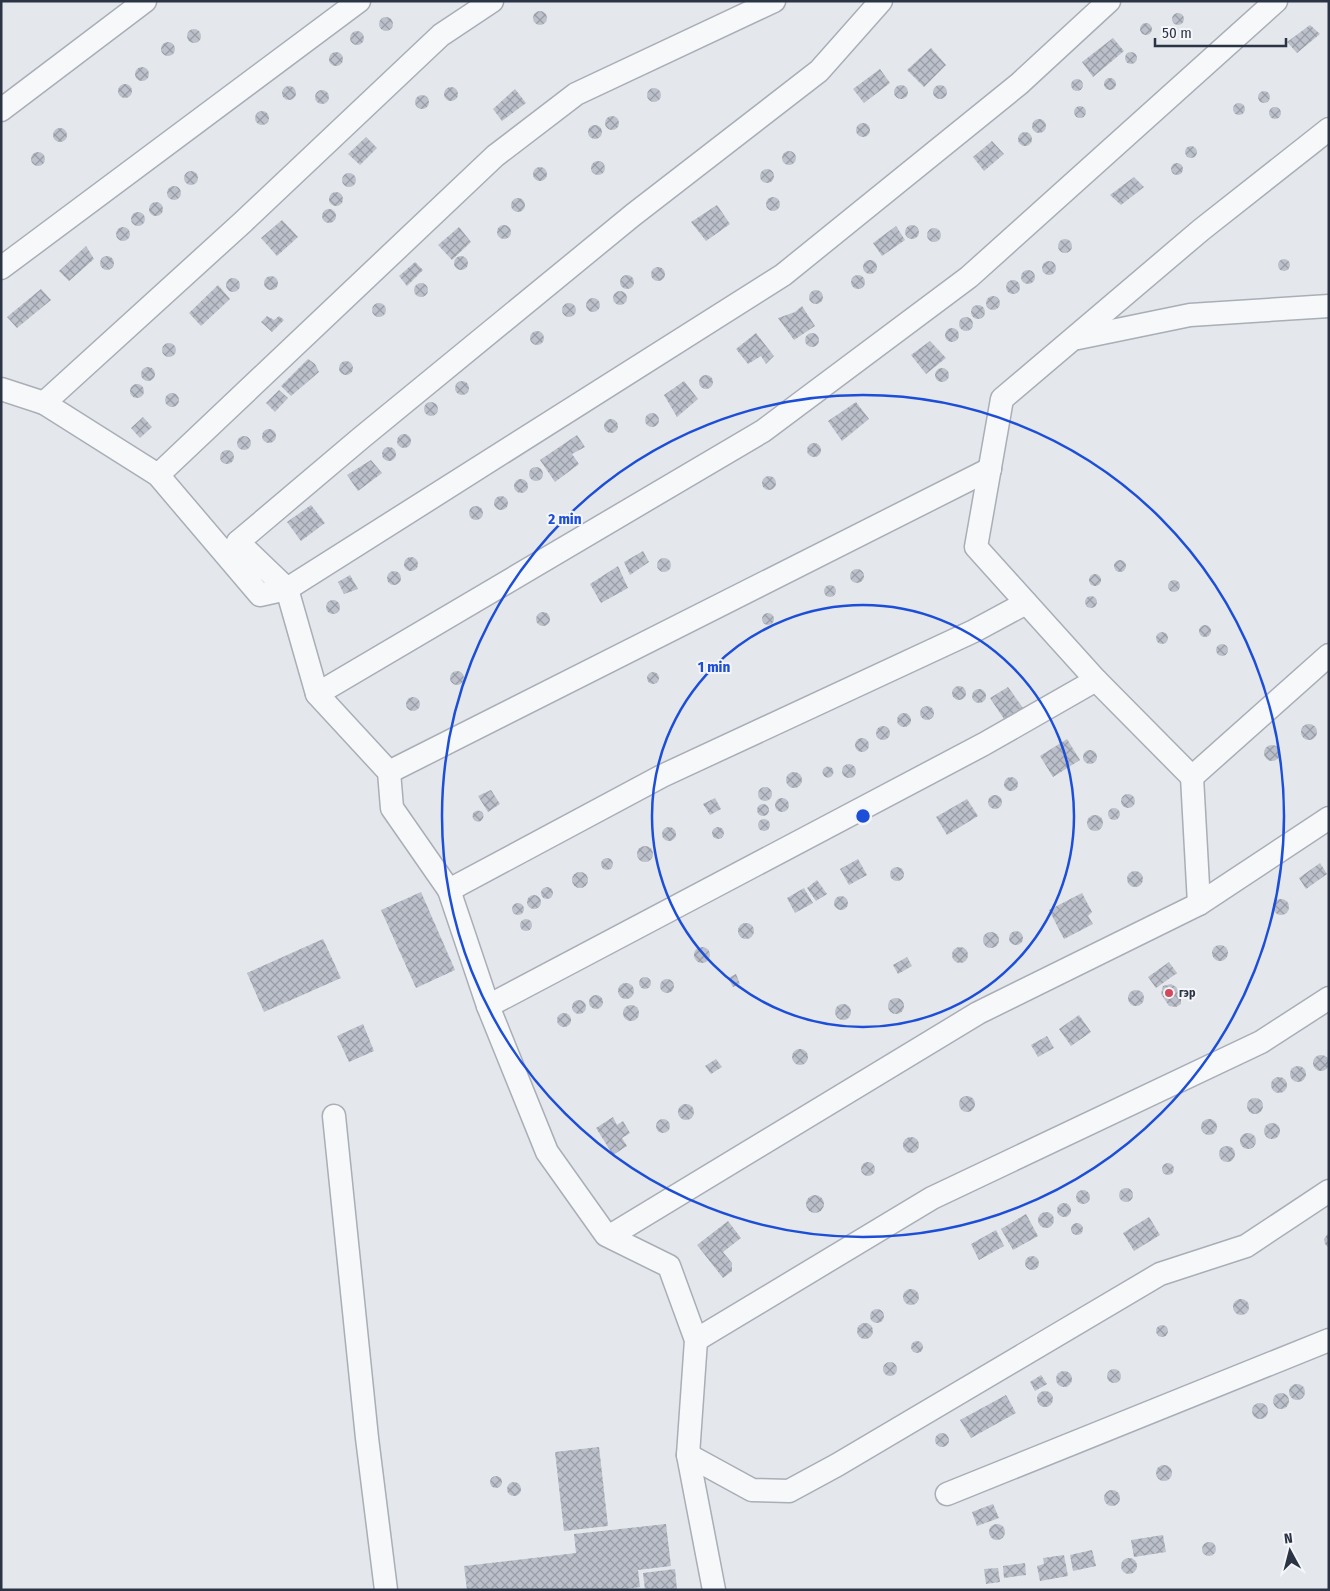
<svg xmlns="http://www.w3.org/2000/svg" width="1330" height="1591" font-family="'Fira Sans Condensed',sans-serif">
  <defs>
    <pattern id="building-cross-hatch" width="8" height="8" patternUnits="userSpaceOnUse" patternTransform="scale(1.25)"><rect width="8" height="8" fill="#bbc0ca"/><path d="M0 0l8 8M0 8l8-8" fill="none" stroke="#989da6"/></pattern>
  </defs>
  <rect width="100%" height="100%" fill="#e4e7ec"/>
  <g fill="url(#building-cross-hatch)">
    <circle cx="540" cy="18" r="7"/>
    <circle cx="1178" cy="19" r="6"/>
    <circle cx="386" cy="24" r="7"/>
    <circle cx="1146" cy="29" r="6"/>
    <path d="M1310,25L1320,34L1297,53L1287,42Z"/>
    <circle cx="194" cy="36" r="7"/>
    <circle cx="357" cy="38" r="7"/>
    <path d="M1113,38L1124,51L1093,77L1082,62Z"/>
    <circle cx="168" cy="49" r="7"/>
    <path d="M931,48L946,65L924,87L907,70Z"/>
    <circle cx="336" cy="59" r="7"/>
    <circle cx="1131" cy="58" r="6"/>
    <circle cx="142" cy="74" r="7"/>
    <path d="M880,69L890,83L864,103L853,89Z"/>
    <circle cx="1110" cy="84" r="6"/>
    <circle cx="1077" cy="85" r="6"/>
    <circle cx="125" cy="91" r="7"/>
    <circle cx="940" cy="92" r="7"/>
    <circle cx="901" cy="92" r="7"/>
    <circle cx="289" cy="93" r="7"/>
    <circle cx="451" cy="94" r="7"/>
    <circle cx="654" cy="95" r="7"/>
    <path d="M515,89L526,103L502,121L493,109Z"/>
    <circle cx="322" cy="97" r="7"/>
    <circle cx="1264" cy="97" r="6"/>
    <circle cx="422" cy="102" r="7"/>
    <circle cx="1239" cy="109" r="6"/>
    <circle cx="1080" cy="112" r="6"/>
    <circle cx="1275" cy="113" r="6"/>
    <circle cx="262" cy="118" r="7"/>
    <circle cx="612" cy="123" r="7"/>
    <circle cx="1039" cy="126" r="7"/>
    <circle cx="863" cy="130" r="7"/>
    <circle cx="595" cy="132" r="7"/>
    <circle cx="60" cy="135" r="7"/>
    <circle cx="1025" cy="139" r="7"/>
    <path d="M366,137L377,148L360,165L348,154Z"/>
    <path d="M992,141L1004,154L984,171L973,157Z"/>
    <circle cx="1191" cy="152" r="6"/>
    <circle cx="789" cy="158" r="7"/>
    <circle cx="38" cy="159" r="7"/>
    <circle cx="598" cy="168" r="7"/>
    <circle cx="1177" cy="169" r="6"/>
    <circle cx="540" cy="174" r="7"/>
    <circle cx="767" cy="176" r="7"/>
    <circle cx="191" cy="178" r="7"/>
    <circle cx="349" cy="180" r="7"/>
    <path d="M1134,177L1144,187L1121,205L1110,195Z"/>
    <circle cx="174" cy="193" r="7"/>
    <circle cx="336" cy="199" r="7"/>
    <circle cx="773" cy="204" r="7"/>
    <circle cx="518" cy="205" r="7"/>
    <circle cx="156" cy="209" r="7"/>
    <path d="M717,205L730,224L706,241L691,222Z"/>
    <circle cx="329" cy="216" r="7"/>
    <circle cx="138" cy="219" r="7"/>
    <path d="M282,220L298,237L277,256L261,238Z"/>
    <circle cx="504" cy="232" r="7"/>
    <circle cx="912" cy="232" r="7"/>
    <path d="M896,226L905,240L882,256L873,243Z"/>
    <circle cx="123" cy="234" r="7"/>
    <path d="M459,227L471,242L452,260L438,245Z"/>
    <circle cx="934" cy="235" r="7"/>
    <circle cx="1065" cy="246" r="7"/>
    <path d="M86,246L94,259L69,281L59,271Z"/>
    <circle cx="107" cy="263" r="7"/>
    <circle cx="461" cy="263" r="7"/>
    <circle cx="1284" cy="265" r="6"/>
    <circle cx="870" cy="267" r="7"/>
    <circle cx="1049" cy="268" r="7"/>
    <path d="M415,262L423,270L407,286L399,276Z"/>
    <circle cx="658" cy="274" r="7"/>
    <circle cx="1028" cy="277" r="7"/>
    <circle cx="858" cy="282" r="7"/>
    <circle cx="627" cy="282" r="7"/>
    <circle cx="271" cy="283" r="7"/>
    <circle cx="233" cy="285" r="7"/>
    <circle cx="1013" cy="287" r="7"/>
    <circle cx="421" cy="290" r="7"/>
    <path d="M218,285L230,299L201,326L189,313Z"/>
    <path d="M41,289L51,300L17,328L7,317Z"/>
    <circle cx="816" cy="297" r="7"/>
    <circle cx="620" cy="298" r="7"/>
    <circle cx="993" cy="303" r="7"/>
    <circle cx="593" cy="305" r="7"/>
    <circle cx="569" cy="310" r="7"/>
    <circle cx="379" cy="310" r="7"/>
    <circle cx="978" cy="312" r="7"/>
    <path d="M802,306L815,326L794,340L778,318L795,312Z"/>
    <path d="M267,316L274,320L279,316L284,320L272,332L261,322Z"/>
    <circle cx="966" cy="324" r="7"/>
    <circle cx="952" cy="335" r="7"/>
    <circle cx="537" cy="338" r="7"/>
    <circle cx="812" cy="340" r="7"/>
    <path d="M756,333L774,356L766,364L761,356L748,364L736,349Z"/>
    <path d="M930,341L946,358L926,374L911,355Z"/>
    <circle cx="169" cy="350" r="7"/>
    <path d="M308,359L315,364L319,372L291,396L281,386Z"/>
    <circle cx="346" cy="368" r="7"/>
    <circle cx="148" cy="374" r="7"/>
    <circle cx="942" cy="375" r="7"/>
    <circle cx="706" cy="382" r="7"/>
    <circle cx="462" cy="388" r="7"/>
    <path d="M684,381L698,399L677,417L664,395Z"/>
    <circle cx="137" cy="391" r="7"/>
    <path d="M279,390L288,398L275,412L266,403Z"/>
    <circle cx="172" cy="400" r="7"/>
    <circle cx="431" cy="409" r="7"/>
    <path d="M856,402L869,419L842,441L828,421Z"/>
    <circle cx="652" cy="420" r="7"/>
    <path d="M143,417L152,427L140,438L131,428Z"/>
    <circle cx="611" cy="426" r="7"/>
    <circle cx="269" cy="436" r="7"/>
    <circle cx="404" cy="441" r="7"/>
    <path d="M577,435L585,447L572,454L579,464L555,482L540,460Z"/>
    <circle cx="244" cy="443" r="7"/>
    <circle cx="814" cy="450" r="7"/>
    <circle cx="389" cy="454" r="7"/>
    <circle cx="227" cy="457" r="7"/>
    <path d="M371,460L382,473L358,491L347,475Z"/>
    <circle cx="536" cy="474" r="7"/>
    <circle cx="769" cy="483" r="7"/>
    <circle cx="521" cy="486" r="7"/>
    <circle cx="501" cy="503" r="7"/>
    <path d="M311,505L325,523L301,541L287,522Z"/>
    <circle cx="476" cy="513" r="7"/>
    <path d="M643,551L649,562L630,575L624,562Z"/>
    <circle cx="411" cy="564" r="7"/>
    <circle cx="664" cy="565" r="7"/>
    <circle cx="1120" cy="566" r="6"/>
    <path d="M618,566L628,588L601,603L590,584Z"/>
    <circle cx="857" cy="576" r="7"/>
    <circle cx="394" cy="578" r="7"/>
    <circle cx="1095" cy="580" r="6"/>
    <path d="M350,575L358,589L344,594L338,582Z"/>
    <circle cx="1174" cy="586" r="6"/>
    <circle cx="830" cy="591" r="6"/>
    <circle cx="1091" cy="602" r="6"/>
    <circle cx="333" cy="607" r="7"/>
    <circle cx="543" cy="619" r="7"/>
    <circle cx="768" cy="619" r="6"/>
    <circle cx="1205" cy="631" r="6"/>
    <circle cx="1162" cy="638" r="6"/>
    <circle cx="1222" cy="650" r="6"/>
    <circle cx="457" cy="678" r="7"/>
    <circle cx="653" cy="678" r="6"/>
    <circle cx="959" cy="693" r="7"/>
    <path d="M1008,687L1023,708L1004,719L990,698Z"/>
    <circle cx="979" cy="696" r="7"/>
    <circle cx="413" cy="704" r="7"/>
    <circle cx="927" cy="713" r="7"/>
    <circle cx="904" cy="720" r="7"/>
    <circle cx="1309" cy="732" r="8"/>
    <circle cx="883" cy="733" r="7"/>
    <circle cx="862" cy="745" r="7"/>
    <path d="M1067,739L1080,760L1053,777L1040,756Z"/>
    <circle cx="1272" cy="753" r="8"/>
    <circle cx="1090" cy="757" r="7"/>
    <circle cx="849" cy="771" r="7"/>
    <circle cx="828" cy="772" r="5.5"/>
    <circle cx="794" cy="780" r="8"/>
    <circle cx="1011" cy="784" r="7"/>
    <circle cx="765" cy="794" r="7"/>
    <path d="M491,790L500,804L488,812L478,796Z"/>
    <circle cx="1128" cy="801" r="7"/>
    <circle cx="995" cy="802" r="7"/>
    <circle cx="782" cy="805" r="7"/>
    <path d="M715,798L721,809L710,815L703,804Z"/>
    <path d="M967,799L978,816L947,835L936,817Z"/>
    <circle cx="763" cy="810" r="6"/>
    <circle cx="1114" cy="814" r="6"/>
    <circle cx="478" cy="816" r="5.5"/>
    <circle cx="1095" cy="823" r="8"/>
    <circle cx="764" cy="825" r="6"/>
    <circle cx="718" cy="833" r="6"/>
    <circle cx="669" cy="834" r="7"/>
    <circle cx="645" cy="854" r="8"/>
    <circle cx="607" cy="864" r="6"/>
    <path d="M858,859L867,875L849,885L840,869Z"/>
    <path d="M1320,863L1327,874L1306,889L1299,878Z"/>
    <circle cx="897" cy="874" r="7"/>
    <circle cx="1135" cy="879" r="8"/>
    <circle cx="580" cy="880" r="8"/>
    <path d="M817,880L827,894L816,901L807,888Z"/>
    <circle cx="547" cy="893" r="6"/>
    <path d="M804,888L813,903L795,913L787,898Z"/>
    <path d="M421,892L455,970L416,988L381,910Z"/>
    <path d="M1082,893L1092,912L1088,916L1093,924L1064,939L1049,910Z"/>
    <circle cx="534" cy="902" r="7"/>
    <circle cx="841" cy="903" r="7"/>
    <circle cx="1281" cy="907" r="8"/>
    <circle cx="518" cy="909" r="6"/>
    <circle cx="526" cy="925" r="6"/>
    <circle cx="746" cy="931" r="8"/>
    <circle cx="1016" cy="938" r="7"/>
    <circle cx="991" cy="940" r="8"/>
    <path d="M323,939L341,978L264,1012L247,973Z"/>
    <circle cx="1220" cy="953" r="8"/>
    <circle cx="960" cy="955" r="8"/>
    <circle cx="702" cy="955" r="8"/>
    <path d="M907,957L912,966L898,974L893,965Z"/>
    <path d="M1169,962L1177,973L1156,988L1148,977Z"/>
    <path d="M736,974L740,984L733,987L728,978Z"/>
    <circle cx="645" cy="983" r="6"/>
    <circle cx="667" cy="986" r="7"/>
    <circle cx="626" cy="991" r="8"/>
    <path d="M1171,984L1176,987L1181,996V1004L1176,1007L1169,1006L1161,994L1163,986Z"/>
    <circle cx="1136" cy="998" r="8"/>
    <circle cx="596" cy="1002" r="7"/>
    <circle cx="896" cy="1006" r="8"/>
    <circle cx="579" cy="1007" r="7"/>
    <circle cx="843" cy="1012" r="8"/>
    <circle cx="631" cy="1013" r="8"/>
    <circle cx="564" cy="1020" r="7"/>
    <path d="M1079,1015L1091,1032L1071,1046L1059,1029Z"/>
    <path d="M363,1024L374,1051L349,1062L337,1036Z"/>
    <path d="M1047,1036L1054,1048L1038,1057L1031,1045Z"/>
    <circle cx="800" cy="1057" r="8"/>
    <circle cx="1321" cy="1063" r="8"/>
    <path d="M716,1059L722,1067L711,1074L705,1066Z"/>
    <circle cx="1298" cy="1074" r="8"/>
    <circle cx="1279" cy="1085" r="8"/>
    <circle cx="967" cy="1104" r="8"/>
    <circle cx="1255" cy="1106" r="8"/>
    <circle cx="686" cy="1112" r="8"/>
    <path d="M613,1117L617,1125L623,1121L630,1133L622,1138L627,1146L613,1155L596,1128Z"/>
    <circle cx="1209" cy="1127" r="8"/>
    <circle cx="663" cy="1126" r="7"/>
    <circle cx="1272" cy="1131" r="8"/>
    <circle cx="1248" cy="1141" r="8"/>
    <circle cx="911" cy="1145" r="8"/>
    <circle cx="1227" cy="1154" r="8"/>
    <circle cx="868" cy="1169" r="7"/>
    <circle cx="1168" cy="1169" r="6"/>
    <circle cx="1126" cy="1195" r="7"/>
    <circle cx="1083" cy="1197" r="7"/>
    <circle cx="815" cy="1204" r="9"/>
    <circle cx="1064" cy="1210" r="7"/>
    <circle cx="1046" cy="1220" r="8"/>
    <path d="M1026,1214L1038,1236L1013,1250L1001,1229Z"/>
    <path d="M1149,1217L1160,1235L1134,1251L1123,1233Z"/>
    <path d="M728,1221L741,1238L723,1252L732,1263V1271L723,1278L697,1245Z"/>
    <circle cx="1077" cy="1229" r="6"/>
    <path d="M996,1230L1004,1246L979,1260L971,1244Z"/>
    <path d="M1329,1232V1248L1325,1244L1324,1239Z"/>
    <circle cx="1032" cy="1263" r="7"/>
    <circle cx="911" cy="1297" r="8"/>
    <circle cx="1241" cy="1307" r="8"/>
    <circle cx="877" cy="1316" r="7"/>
    <circle cx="865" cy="1331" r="8"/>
    <circle cx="1162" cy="1331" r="6"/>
    <circle cx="917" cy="1347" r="6"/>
    <circle cx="890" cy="1369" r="7"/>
    <circle cx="1114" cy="1376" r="7"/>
    <circle cx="1064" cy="1379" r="8"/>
    <path d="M1041,1375L1047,1384L1035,1391L1030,1382Z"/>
    <circle cx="1297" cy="1392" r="8"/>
    <circle cx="1045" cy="1399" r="8"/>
    <circle cx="1281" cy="1401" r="8"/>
    <path d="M1006,1395L1016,1413L971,1438L960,1420Z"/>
    <circle cx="1260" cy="1411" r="8"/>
    <circle cx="942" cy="1440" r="7"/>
    <path d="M599,1447L608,1526L564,1531L555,1452Z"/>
    <circle cx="1164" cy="1473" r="8"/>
    <circle cx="496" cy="1482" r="6"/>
    <circle cx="514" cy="1489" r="7"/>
    <circle cx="1112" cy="1498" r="8"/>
    <path d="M993,1504L999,1518L977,1526L972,1512Z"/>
    <path d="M666,1524L671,1566L638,1570L640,1587L620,1590H467L464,1566L576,1553L574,1534Z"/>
    <circle cx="997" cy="1532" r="8"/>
    <path d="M1163,1535L1166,1552L1134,1557L1131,1540Z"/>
    <circle cx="1209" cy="1549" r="7"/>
    <path d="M1092,1550L1096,1566L1073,1571L1070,1555Z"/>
    <path d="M1064,1555L1068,1576L1040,1581L1037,1566L1044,1564L1043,1558Z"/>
    <circle cx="1129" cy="1566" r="8"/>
    <path d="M1025,1563L1026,1575L1004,1578L1003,1566Z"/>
    <path d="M998,1568L1000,1582L986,1584L984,1569Z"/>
    <path d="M675,1569L677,1590H645L643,1573Z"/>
  </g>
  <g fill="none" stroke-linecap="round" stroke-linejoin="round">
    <g stroke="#a9aeb7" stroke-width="25">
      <g id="minor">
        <path d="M1,110L145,1"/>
        <path d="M1,268L359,1"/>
        <path d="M1078,338L1190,315L1329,306"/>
        <path d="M1,389L44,403L158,475L260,595L287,589L317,694L389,772L392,808L449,890L488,1006L547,1152L606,1235L669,1266L696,1340L688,1455L714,1590"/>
        <path d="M44,403L243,222L441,35L492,1"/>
        <path d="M158,475L495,156L576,94L774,1"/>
        <path d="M238,542L361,438L633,215L819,71L881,1"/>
        <path d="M251,574L238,542L287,589L783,275L1019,84L1109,1"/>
        <path d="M317,694L763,431L969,277L1276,1"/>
        <path d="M389,772L990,469"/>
        <path d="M1192,777L1329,655"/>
        <path d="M449,890L662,776L974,631L1026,603"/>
        <path d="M1199,904L1192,777L1096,680L976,547L1002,399L1201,230L1329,129"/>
        <path d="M488,1006L984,744L1096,680"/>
        <path d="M334,1116L367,1438L386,1590"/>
        <path d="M610,1236L978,1013L1199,904L1329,818"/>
        <path d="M696,1340L932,1198L1261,1042L1329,998"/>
        <path d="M688,1455L752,1490L789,1491L837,1465L1160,1274L1246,1246L1329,1191"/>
        <path d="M947,1494L1329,1340"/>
      </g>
    </g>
    <use href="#minor" stroke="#f7f8fa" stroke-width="22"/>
  </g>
  <g fill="none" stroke="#1d4ed8" stroke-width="2.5">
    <circle cx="863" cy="816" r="211"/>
    <circle cx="863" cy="816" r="421"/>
  </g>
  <circle fill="#d1495b" stroke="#f4f6f9" stroke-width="2" cx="1169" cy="993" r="5"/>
  <g text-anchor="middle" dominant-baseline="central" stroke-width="4" stroke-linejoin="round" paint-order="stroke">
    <g font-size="12" font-weight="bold" fill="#2b3445" stroke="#f4f6f9" text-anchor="start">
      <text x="1179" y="993">гэр</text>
    </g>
  </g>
  <circle cx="863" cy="816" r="8" fill="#1d4ed8" stroke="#f4f6f9" stroke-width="2.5"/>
  <g font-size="15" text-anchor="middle" font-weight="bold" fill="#1d4ed8" stroke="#f4f6f9" stroke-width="4" stroke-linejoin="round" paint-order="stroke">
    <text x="565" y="524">2 min</text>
    <text x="714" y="672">1 min</text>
  </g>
  <rect width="1330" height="1591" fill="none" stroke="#2b3445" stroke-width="5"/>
  <g transform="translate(1290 1551) rotate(353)" stroke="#f4f6f9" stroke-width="4" paint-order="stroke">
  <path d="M0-4L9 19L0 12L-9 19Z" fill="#2b3445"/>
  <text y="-8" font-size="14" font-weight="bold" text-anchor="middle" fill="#2b3445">N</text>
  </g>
  <path d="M1155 38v8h131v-8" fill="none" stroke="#2b3445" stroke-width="2.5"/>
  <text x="1162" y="38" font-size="15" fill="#2b3445" stroke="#f4f6f9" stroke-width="4" paint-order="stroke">50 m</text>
</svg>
